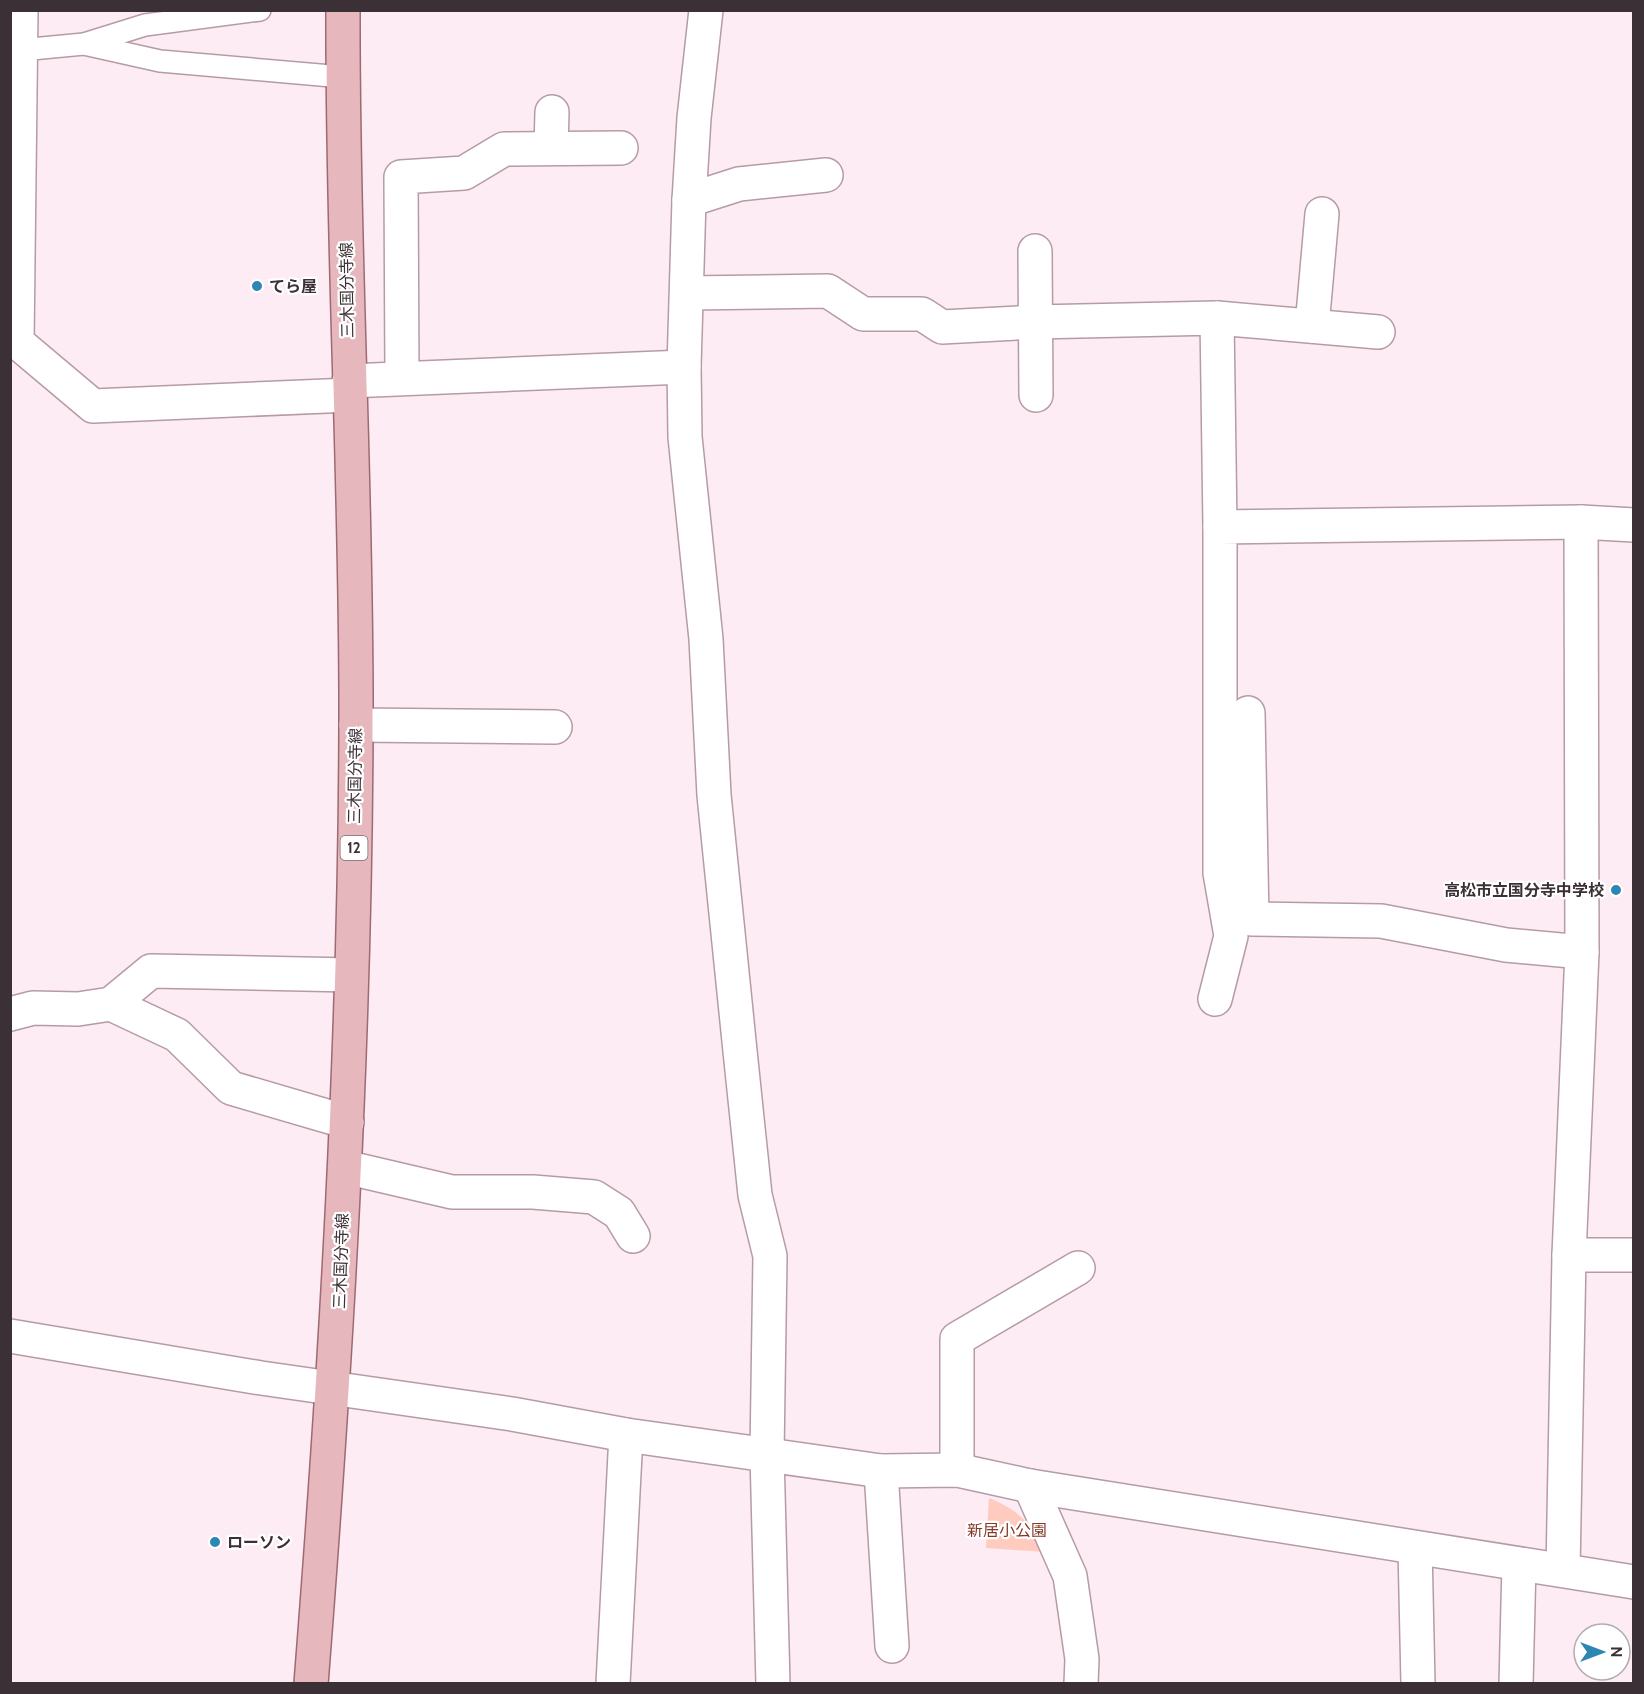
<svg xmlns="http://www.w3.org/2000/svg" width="1644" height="1694" font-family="Cabin,'Noto Sans JP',sans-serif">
  <rect width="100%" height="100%" fill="#fdecf4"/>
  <path fill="#fecbbe" d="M989,1498C1019,1510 1030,1523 1046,1552L986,1548Z"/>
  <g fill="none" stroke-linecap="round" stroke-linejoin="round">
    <g stroke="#b69ba7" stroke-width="24">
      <g id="lane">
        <path d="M84,44L160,61L343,77"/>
        <path d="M10,51L84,44L145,25L260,10"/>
      </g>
    </g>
    <g stroke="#b69ba7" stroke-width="36">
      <g id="street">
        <path d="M21,10L17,342L93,406L350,395"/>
        <path d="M706,10L694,118L689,200L684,367L685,437L706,639L714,795L740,1051L755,1195L770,1256L767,1454L773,1684"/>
        <path d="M551,148L552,112"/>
        <path d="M689,200L739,184L826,175"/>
        <path d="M1035,251L1036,395"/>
        <path d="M687,293L828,291L863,314H922L942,327L1035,322L1217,318L1220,527"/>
        <path d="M1217,318L1378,332"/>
        <path d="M1312,326L1322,214"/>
        <path d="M402,378L401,177L464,173L504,149L621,148"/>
        <path d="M349,381L684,367"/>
        <path d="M1248,713L1252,919L1381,921L1506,945L1582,952"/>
        <path d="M356,725L555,727"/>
        <path d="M1215,999L1231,936L1220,873V527L1581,522"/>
        <path d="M111,1004L177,1035L231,1088L347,1122"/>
        <path d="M10,1014L33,1008L78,1009L111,1004L151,971L351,975"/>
        <path d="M345,1167L452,1192H533L594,1197L619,1213L633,1236"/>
        <path d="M1569,1255H1634"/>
        <path d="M10,1336L261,1378L512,1414L626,1435L881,1471L957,1470L1030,1486L1634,1582"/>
        <path d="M957,1470V1339L1078,1268"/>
        <path d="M881,1471L892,1646"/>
        <path d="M1030,1486L1070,1576L1082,1659L1081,1684"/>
        <path d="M1415,1548L1418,1684"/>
        <path d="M1563,1570L1569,1255L1582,952L1581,522L1634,525"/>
        <path d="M613,1684L626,1435"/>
        <path d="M1516,1684L1519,1564"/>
      </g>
    </g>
    <g stroke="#9f6971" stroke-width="36">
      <path id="primary" d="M311,1684C336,1365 355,1046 356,726C357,487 342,249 343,10"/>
    </g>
    <use href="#lane" stroke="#fff" stroke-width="21"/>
    <use href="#street" stroke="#fff" stroke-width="33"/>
    <use href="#primary" stroke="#e6b8bd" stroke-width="33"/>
  </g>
  <g fill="#2d86b4" stroke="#fff" stroke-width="2">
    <circle cx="257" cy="286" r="6"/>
    <circle cx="1616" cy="890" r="6"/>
    <circle cx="215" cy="1542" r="6"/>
  </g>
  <g text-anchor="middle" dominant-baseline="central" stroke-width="4.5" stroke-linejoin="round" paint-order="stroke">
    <rect fill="#fff" stroke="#766e72" stroke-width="1.5" x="340.5" y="836" width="27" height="24" rx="4.5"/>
    <g font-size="15" font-weight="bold" fill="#3b3035">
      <text x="354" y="848">12</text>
    </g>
    <g font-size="16" font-weight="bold" fill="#3b3035" stroke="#fff" text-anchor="start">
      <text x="269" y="286">てら屋</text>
      <text x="1604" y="890" text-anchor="end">高松市立国分寺中学校</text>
      <text x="227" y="1542">ローソン</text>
    </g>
    <g font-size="16" fill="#3b3035" stroke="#fff">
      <text transform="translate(347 290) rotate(-91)">三木国分寺線</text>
      <text transform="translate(355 776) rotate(-89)">三木国分寺線</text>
      <text transform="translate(341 1261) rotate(-88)">三木国分寺線</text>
    </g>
    <g font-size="16" fill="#823927" stroke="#fff">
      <text x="1007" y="1530">新居小公園</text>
    </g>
  </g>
  <rect width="1644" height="1694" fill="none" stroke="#3b3035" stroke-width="24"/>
  <g transform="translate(1602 1652) rotate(90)"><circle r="28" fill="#ffffff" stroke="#b1acae" stroke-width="1.5"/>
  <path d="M0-4.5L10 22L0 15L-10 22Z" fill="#2d86b4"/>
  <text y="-9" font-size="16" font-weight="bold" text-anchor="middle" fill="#3b3035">N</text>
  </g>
</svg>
